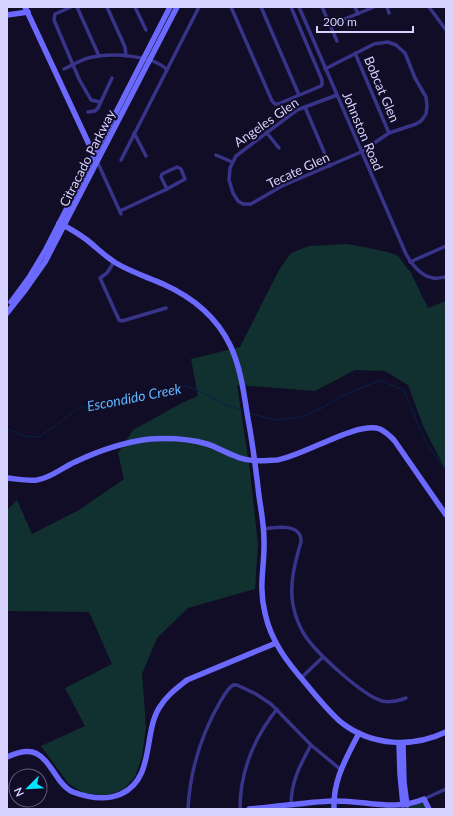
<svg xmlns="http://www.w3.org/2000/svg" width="453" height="816" font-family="Lato,sans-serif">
  <rect width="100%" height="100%" fill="#110d26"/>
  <g fill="#10312f">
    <path d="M348,244C357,246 393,252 398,256C403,261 405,267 410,271L428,308L446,301V471L424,428L408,385L385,371L355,370L315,391L237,385L250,471L258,545L255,589L188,608L157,638L142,674L146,727L142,757L135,777L123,790L106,795L83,793L68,783L41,746L85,726L65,688L112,664L89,612L7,611V510L17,500L32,534L79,510L124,479L118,453L133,430L182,403L198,396L191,359L240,347L279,270L291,253L309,246Z"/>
    <path d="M420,803L424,804L426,809H377L380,808L399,809Z"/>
  </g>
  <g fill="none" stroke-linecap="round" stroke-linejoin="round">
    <g stroke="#08214a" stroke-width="1">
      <path d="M249,413L276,420L301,417L322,408L341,396L381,380L404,391L426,443L446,470"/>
      <path d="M7,429L24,436L38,437L55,426L80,407L109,405L164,390L186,386L208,395L227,405L244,411"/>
      <path d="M278,809L326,804L329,806V809"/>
      <path d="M338,809V805L341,804"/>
    </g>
    <g stroke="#373489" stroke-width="3.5">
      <path d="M71,7L55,14L54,20L79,79L91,100L100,102"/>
      <path d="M77,7L99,56"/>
      <path d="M107,7L125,47L126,56"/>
      <path d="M135,7L146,30"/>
      <path d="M231,7L272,101L275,104H278L321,86L322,84V80L291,7"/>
      <path d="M261,7L299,95"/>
      <path d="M299,7L406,254C411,264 421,276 433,278C437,279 442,277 446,277"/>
      <path d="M322,7L337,41"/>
      <path d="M355,7L358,14"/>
      <path d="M387,7L389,13"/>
      <path d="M429,7L446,30"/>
      <path d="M330,25L374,7"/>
      <path d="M355,53L389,133"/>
      <path d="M64,69C73,65 83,58 93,57C111,53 154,55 167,70"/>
      <path d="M325,69L374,44L388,42L396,45L405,53L415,78L426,97L427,106L426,114L421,121L416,124L389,133L361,152L282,186L251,204H243L238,201L233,193L229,180L230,168L236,156L297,110L337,95"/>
      <path d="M305,107L330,166"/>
      <path d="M88,112L95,111L98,108L112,78"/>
      <path d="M266,132L279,148"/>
      <path d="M134,133L146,156"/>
      <path d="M216,155L232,162"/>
      <path d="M121,160L199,7"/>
      <path d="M97,161L121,214"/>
      <path d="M177,167L181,169L185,179L167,189L161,177L162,174Z"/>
      <path d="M120,211L167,189"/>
      <path d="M114,262L107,273L100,278L119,320L122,321L166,308"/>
      <path d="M410,262L446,246"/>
      <path d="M263,529C276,527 302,523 301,542C295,562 289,585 293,605C295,615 299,626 304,634C315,652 362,695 382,701C391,703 398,701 406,698"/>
      <path d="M301,678L323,657"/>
      <path d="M424,799L446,789"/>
      <path d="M291,805C291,782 300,765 311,745"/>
      <path d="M188,809C190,771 201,735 220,702C224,696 227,689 233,685H237L256,694L271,704L311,745L340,769"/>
      <path d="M240,809C240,772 254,738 277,709"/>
    </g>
    <g stroke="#6c69ff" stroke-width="5.5">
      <path d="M25,7L94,155"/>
      <path d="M7,15L28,12"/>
      <path d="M59,223C69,228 79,234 87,240C97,248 106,257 116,263C131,272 147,277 163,284C192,297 216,316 230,345C241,368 244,394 248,419C253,445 256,470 259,496C261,510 264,525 264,540C265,566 258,585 265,613C271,642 288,663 307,685C318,698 329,712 342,723C372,746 412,748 446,732"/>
      <path d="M11,302L30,276L45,251L170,7"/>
      <path d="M7,313L26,289L45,262L177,7"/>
      <path d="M7,478C17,479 27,481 37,480C51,478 63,467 75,462C98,451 125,442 150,439C168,438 190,439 207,444C217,447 226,453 235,456C248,462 263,461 277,460C304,456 356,421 380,429C386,432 390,436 394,440L446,515"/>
      <path d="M399,743L400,774L403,805"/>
      <path d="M403,743L404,782L407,805"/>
      <path d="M7,757C38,743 43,757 60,781C64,786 68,790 73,792C89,798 105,801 121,794C155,778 143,735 159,708C166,696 177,688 187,680L276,643"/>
      <path d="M249,809C277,807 305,802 333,801C365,800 393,812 424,799L429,809"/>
      <path d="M334,809C333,779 346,759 359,733"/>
    </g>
  </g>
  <g text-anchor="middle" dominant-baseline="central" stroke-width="4" stroke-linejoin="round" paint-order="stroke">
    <g font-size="13" fill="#d7d2ff" stroke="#110d26">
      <text transform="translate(382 89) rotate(67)">Bobcat Glen</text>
      <text transform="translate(266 122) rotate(-35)">Angeles Glen</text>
      <text transform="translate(363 131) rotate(67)">Johnston Road</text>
      <text transform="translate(87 158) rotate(-63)">Citracado Parkway</text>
      <text transform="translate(298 170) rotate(-25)">Tecate Glen</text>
    </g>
    <g font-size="14" font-style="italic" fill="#60b7ff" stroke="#110d26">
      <text transform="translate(134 397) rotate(-11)">Escondido Creek</text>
    </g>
  </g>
  <rect width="453" height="816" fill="none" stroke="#d7d2ff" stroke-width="16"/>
  <g transform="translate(28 788) rotate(246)"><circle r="19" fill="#110d26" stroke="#605c7d"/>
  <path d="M0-3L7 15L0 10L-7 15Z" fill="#00e6fd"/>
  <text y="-6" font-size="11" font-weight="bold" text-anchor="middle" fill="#d7d2ff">N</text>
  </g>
  <path d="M317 26v6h96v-6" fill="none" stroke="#d7d2ff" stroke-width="2"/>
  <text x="323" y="26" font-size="12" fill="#d7d2ff" stroke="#110d26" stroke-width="3" paint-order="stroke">200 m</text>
</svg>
